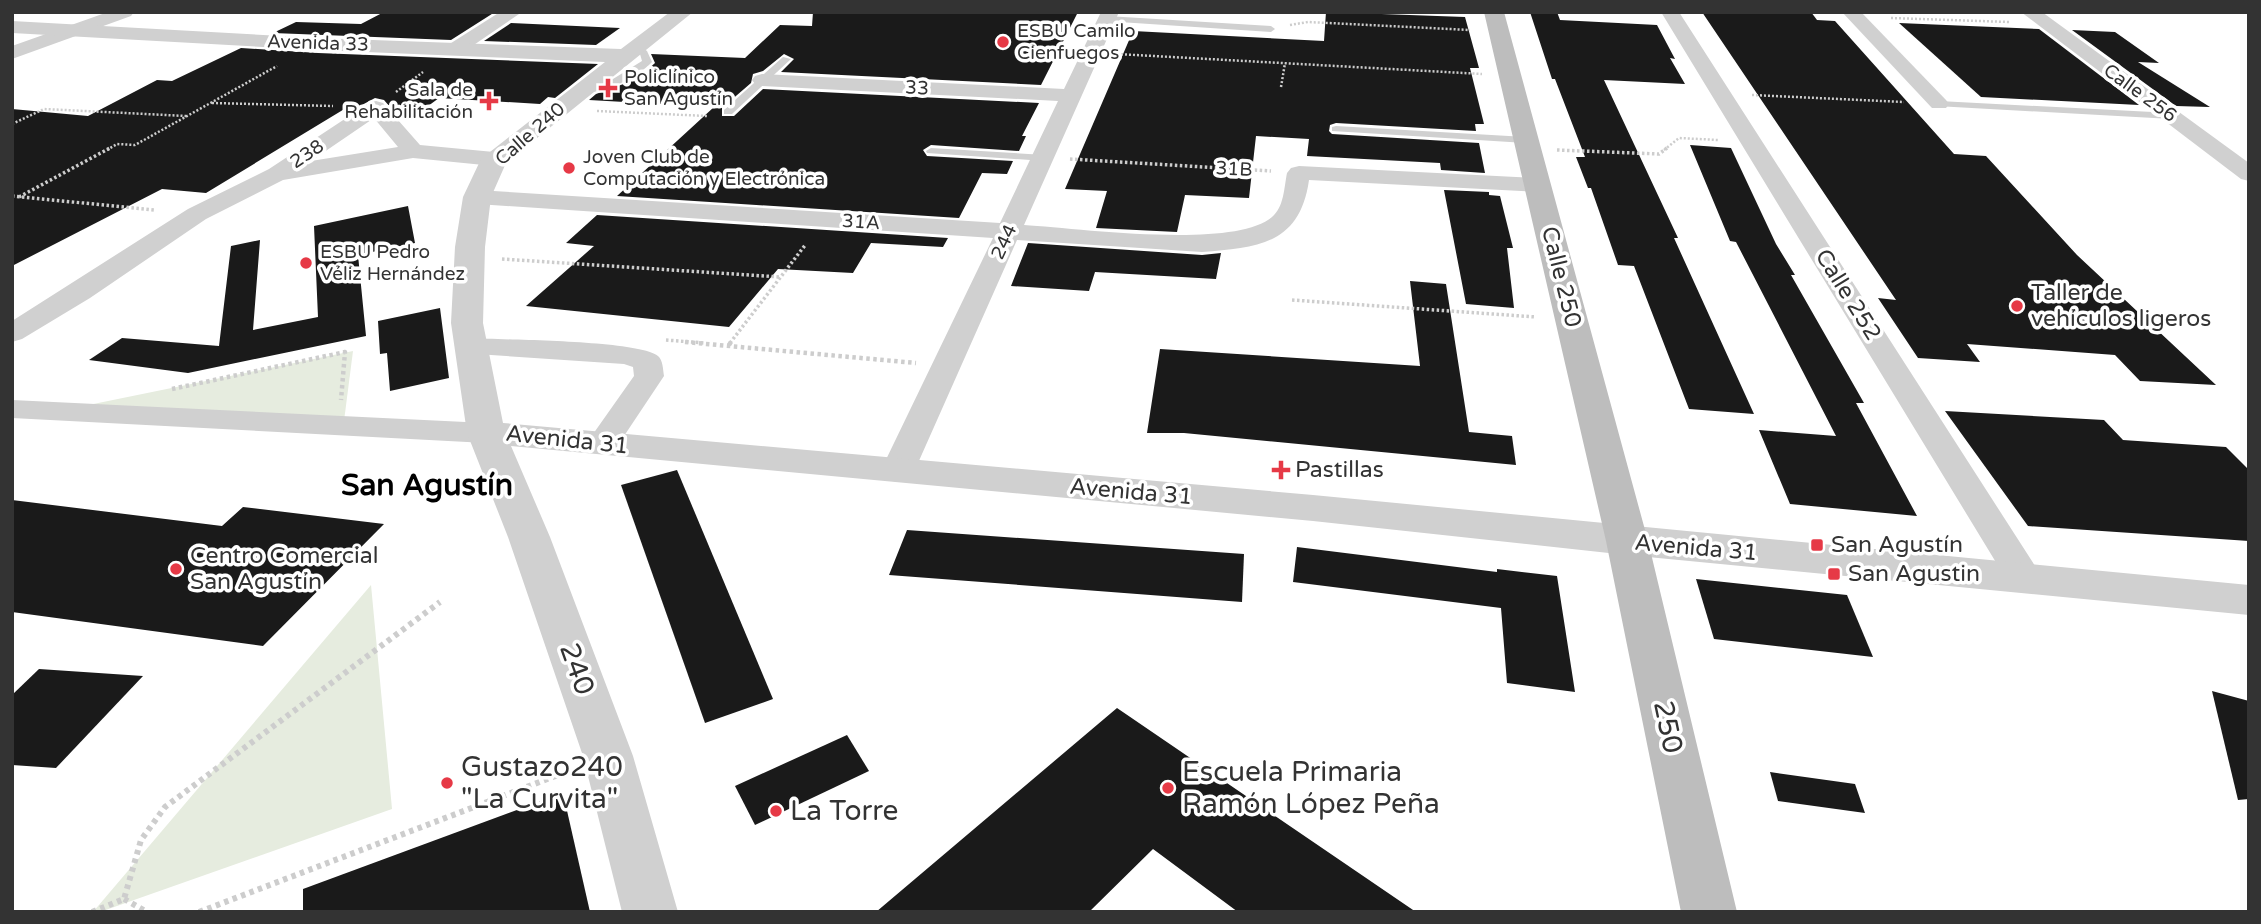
<svg xmlns="http://www.w3.org/2000/svg" width="2261" height="924" font-family="'Varela Round',sans-serif">
  <rect width="100%" height="100%" fill="#fff"/>
  <g fill="#e6ecdf">
    <path d="M353,351L344,421L64,410Z"/>
    <path d="M371,585L392,809L100,912H93Z"/>
  </g>
  <g fill="#1a1a1a">
    <path d="M384,12H495L451,40L273,33L296,22L361,24Z"/>
    <path d="M813,12H1078L1041,85L781,72L794,59L784,54L763,71L753,74L751,83L722,108V116H734L763,89L1039,103L1022,136H1026L1019,151L931,145L923,150L927,156L1013,161L1007,174L982,173L959,218L617,196L714,107L589,100L596,94L629,82L646,71L655,63L651,54L745,58L780,25L812,26Z"/>
    <path d="M1326,12L1465,17L1479,68H1470L1484,124H1475L1476,131L1336,123L1330,125L1329,131L1332,134L1479,143L1485,173L1441,170L1440,163L1307,156L1309,139L1256,136L1249,198L1185,195L1177,232L1096,228L1107,191L1065,189L1133,31L1324,41Z"/>
    <path d="M1530,12H1557L1560,20L1657,25L1675,59L1670,58L1685,84L1604,80L1678,238H1674L1754,414L1689,409L1634,266L1618,265L1591,188H1588L1576,157H1585L1555,79H1552Z"/>
    <path d="M1702,12H1811L1817,20L1835,21L1954,154L1986,156L2077,255L2216,385L2140,381L2115,355L1967,344L1980,362L1918,358L1878,298L1896,300Z"/>
    <path d="M511,23L620,28L596,45L484,41Z"/>
    <path d="M1899,23L2039,29L2139,105L1981,97Z"/>
    <path d="M2072,30L2115,32L2159,63L2138,62L2210,107L2176,106Z"/>
    <path d="M241,48L318,53L598,64L555,98L548,97L540,104L439,98L424,109L390,107L384,100L375,98L360,106L351,105L206,193L162,189L12,266V109L88,116L157,80L172,81Z"/>
    <path d="M1690,145L1731,148L1776,244L1795,275H1791L1864,403H1856L1917,516L1790,504L1759,430L1836,436L1736,242L1730,241Z"/>
    <path d="M1444,190L1489,192V195L1500,196L1513,248H1507L1514,308L1466,304Z"/>
    <path d="M408,206L415,243L358,255L366,336L188,373L89,360L122,338L219,346L231,246L260,240L253,330L318,317L314,226Z"/>
    <path d="M597,215L948,238L943,247L871,243L853,273L778,269L729,327L526,306L594,246L566,243Z"/>
    <path d="M1028,243L1202,255L1221,253L1216,279L1095,272L1089,291L1011,286Z"/>
    <path d="M1410,281L1446,284L1469,432L1512,436L1516,465L1184,433H1147L1160,349L1420,366Z"/>
    <path d="M440,308L449,378L390,391L387,353L380,354L378,321Z"/>
    <path d="M1945,411L2104,420L2123,440L2226,447L2249,470V541L2028,526Z"/>
    <path d="M677,470L773,699L705,723L621,485Z"/>
    <path d="M12,500L222,526L243,507L384,524L263,646L12,612Z"/>
    <path d="M907,530L1244,554L1242,602L889,575Z"/>
    <path d="M1297,547L1497,572V569L1557,576L1575,692L1507,683L1501,608L1293,582Z"/>
    <path d="M1696,579L1847,595L1873,657L1714,639Z"/>
    <path d="M39,669L143,676L56,768L12,765V695Z"/>
    <path d="M2212,691L2249,701V799L2238,800Z"/>
    <path d="M1117,708L1416,912H1238L1153,849L1089,912H876Z"/>
    <path d="M847,735L869,771L755,825L735,786Z"/>
    <path d="M1770,772L1855,784L1865,813L1778,801Z"/>
    <path d="M563,793L590,912H303V889Z"/>
  </g>
  <g fill="none" stroke-linecap="round" stroke-linejoin="round">
    <g stroke="#cdcdcd" stroke-width="2.5" stroke-dasharray="2 2" stroke-linecap="butt">
      <path d="M1891,18L2009,22"/>
      <path d="M1290,25L1308,22L1470,30"/>
      <path d="M1117,54L1482,74"/>
      <path d="M1281,87L1285,63"/>
      <path d="M396,92L423,72"/>
      <path d="M1752,95L1904,102"/>
      <path d="M212,103L333,106"/>
      <path d="M597,111L707,116"/>
      <path d="M12,124L44,109L186,116"/>
      <path d="M107,150L117,144L135,145L277,66"/>
      <path d="M1664,150L1679,138L1718,140"/>
    </g>
    <g stroke="#cdcdcd" stroke-width="3.5" stroke-dasharray="2.5 2.5" stroke-linecap="butt">
      <path d="M1557,150L1659,154L1667,148"/>
      <path d="M1070,159L1271,171"/>
      <path d="M12,196L154,210"/>
      <path d="M19,197L110,148"/>
      <path d="M502,259L780,277"/>
      <path d="M1292,300L1536,317"/>
      <path d="M666,340L704,343"/>
      <path d="M730,343L806,244"/>
    </g>
    <g stroke="#cdcdcd" stroke-width="4.5" stroke-dasharray="3.5 3.5" stroke-linecap="butt">
      <path d="M685,342L916,363"/>
      <path d="M729,345L731,342"/>
      <path d="M172,389L345,352L341,400"/>
    </g>
    <g stroke="#cdcdcd" stroke-width="6" stroke-dasharray="4.5 4.5" stroke-linecap="butt">
      <path d="M124,899L147,912"/>
      <path d="M92,912L124,899L141,840L165,807L440,602"/>
      <path d="M199,912L571,770"/>
    </g>
    <g fill="#d0d0d0" fill-rule="evenodd">
      <path d="M1107,16L1271,26L1275,29L1271,32L1104,21V17Z"/>
      <path d="M637,44L647,51L652,62C635,80 602,94 578,93V89L613,79L642,61L640,54L633,47Z"/>
      <path d="M783,57L791,59L732,114H724V110Z"/>
      <path d="M1939,101L2172,113L2177,116L2172,119L1936,106V102Z"/>
      <path d="M1336,126L1526,137L1531,140L1526,143L1332,131V127Z"/>
      <path d="M931,148L1045,155L1050,158L1045,161L927,153L926,151Z"/>
    </g>
    <g fill="#d0d0d0" fill-rule="evenodd">
      <path d="M108,12H134L131,16L12,59V46Z"/>
      <path d="M500,12H522L462,53H448L446,49L448,45Z"/>
      <path d="M1101,12H1119L1024,225C1077,228 1234,250 1272,217C1284,207 1284,188 1287,173L1291,168L1299,166L1538,178L1546,180L1550,185L1546,190L1538,192L1309,180C1300,244 1258,248 1202,252L1017,240L914,472L909,479L897,482L885,479L880,472L993,238L477,204L469,202L465,197L469,192L477,190L1000,223L1058,101L762,86L755,84L752,80L755,76L762,74L1064,89Z"/>
      <path d="M1661,12H1679L2037,569L2043,578L2037,587L2024,591L2011,587Z"/>
      <path d="M1842,12H1861L1946,100L1949,104L1946,108H1932Z"/>
      <path d="M2021,12H2042L2249,163V181L2241,179Z"/>
      <path d="M376,101L383,103L420,145L494,152L502,154L505,159L502,164L494,166L413,158L283,180L206,219L90,298L22,339L12,342V321L188,209L269,169L369,103ZM374,118L398,147L311,161Z"/>
      <path d="M471,338C503,340 638,340 658,356C663,360 663,370 664,376L614,451L602,454L590,451L586,444L634,376L633,367L624,364L461,353L456,347L461,341Z"/>
      <path d="M12,400L486,423L497,426L502,433L497,440L486,443L12,418Z"/>
    </g>
    <path fill="#d0d0d0" fill-rule="evenodd" d="M670,12H693L506,163L491,197L485,247L483,323L503,423L1313,495L2249,585V615L1627,555L1313,521L511,446L550,537L633,756L678,912H622L583,756L508,537L467,433L451,323L455,247L463,197L481,159L605,62L318,50L12,33V21L318,38L621,49Z"/>
    <path fill="#bdbdbd" fill-rule="evenodd" d="M1484,12H1504L1648,541L1737,912H1681L1606,541Z"/>
  </g>
  <g fill="#e63946" stroke="#fff" stroke-width="2.5">
    <circle cx="1003" cy="42" r="7"/>
    <path d="M604.5 77.5h7v7h7v7h-7v7h-7v-7h-7v-7h7z"/>
    <path d="M485.5 90.5h7v7h7v7h-7v7h-7v-7h-7v-7h7z"/>
    <circle cx="569" cy="168" r="7"/>
    <circle cx="306" cy="263" r="7"/>
    <circle cx="2017" cy="306" r="7"/>
    <path d="M1277.5 459.5h7v7h7v7h-7v7h-7v-7h-7v-7h7z"/>
    <rect x="1810" y="538" width="14" height="14" rx="3.5"/>
    <circle cx="176" cy="569" r="7"/>
    <rect x="1827" y="567" width="14" height="14" rx="3.5"/>
    <circle cx="447" cy="783" r="7"/>
    <circle cx="1168" cy="788" r="7"/>
    <circle cx="776" cy="811" r="7"/>
  </g>
  <g text-anchor="middle" dominant-baseline="central" stroke-width="7" stroke-linejoin="round" paint-order="stroke">
    <g font-size="19" fill="#333" stroke="#fff" text-anchor="start">
      <text x="1017" y="31">ESBU Camilo<tspan x="1017" dy="22">Cienfuegos</tspan></text>
      <text x="624" y="77">Policlínico<tspan x="624" dy="22">San Agustín</tspan></text>
      <text x="473" y="90" text-anchor="end">Sala de<tspan x="473" dy="22">Rehabilitación</tspan></text>
      <text x="583" y="157">Joven Club de<tspan x="583" dy="22">Computación y Electrónica</tspan></text>
      <text x="320" y="252">ESBU Pedro<tspan x="320" dy="22">Véliz Hernández</tspan></text>
    </g>
    <g font-size="19" fill="#333" stroke="#fff">
      <text transform="translate(318 43) rotate(2)">Avenida 33</text>
      <text transform="translate(917 88) rotate(3)">33</text>
      <text transform="translate(2140 93) rotate(36)">Calle 256</text>
      <text transform="translate(530 134) rotate(-41)">Calle 240</text>
      <text transform="translate(307 154) rotate(-34)">238</text>
      <text transform="translate(1234 169) rotate(3)">31B</text>
      <text transform="translate(861 222) rotate(4)">31A</text>
      <text transform="translate(1004 242) rotate(-65)">244</text>
    </g>
    <g font-size="23" fill="#333" stroke="#fff">
      <text transform="translate(1561 277) rotate(76)">Calle 250</text>
      <text transform="translate(1848 295) rotate(58)">Calle 252</text>
      <text transform="translate(567 440) rotate(6)">Avenida 31</text>
      <text transform="translate(1131 492) rotate(5)">Avenida 31</text>
      <text transform="translate(1696 548) rotate(5)">Avenida 31</text>
    </g>
    <g font-size="23" fill="#333" stroke="#fff" text-anchor="start">
      <text x="2031" y="293">Taller de<tspan x="2031" dy="26">vehículos ligeros</tspan></text>
      <text x="1295" y="470">Pastillas</text>
      <text x="1831" y="545">San Agustín</text>
      <text x="190" y="556">Centro Comercial<tspan x="190" dy="26">San Agustín</tspan></text>
      <text x="1848" y="574">San Agustin</text>
    </g>
    <g font-size="28" fill="#333" stroke="#fff">
      <text transform="translate(577 669) rotate(70)">240</text>
      <text transform="translate(1668 727) rotate(78)">250</text>
    </g>
    <g font-size="28" fill="#333" stroke="#fff" text-anchor="start">
      <text x="461" y="767">Gustazo240<tspan x="461" dy="32">"La Curvita"</tspan></text>
      <text x="1182" y="772">Escuela Primaria<tspan x="1182" dy="32">Ramón López Peña</tspan></text>
      <text x="790" y="811">La Torre</text>
    </g>
    <g font-size="30" font-weight="bold" fill="#000" stroke="#fff">
      <text x="427" y="485">San Agustín</text>
    </g>
  </g>
  <rect width="2261" height="924" fill="none" stroke="#333333" stroke-width="28"/>
</svg>
